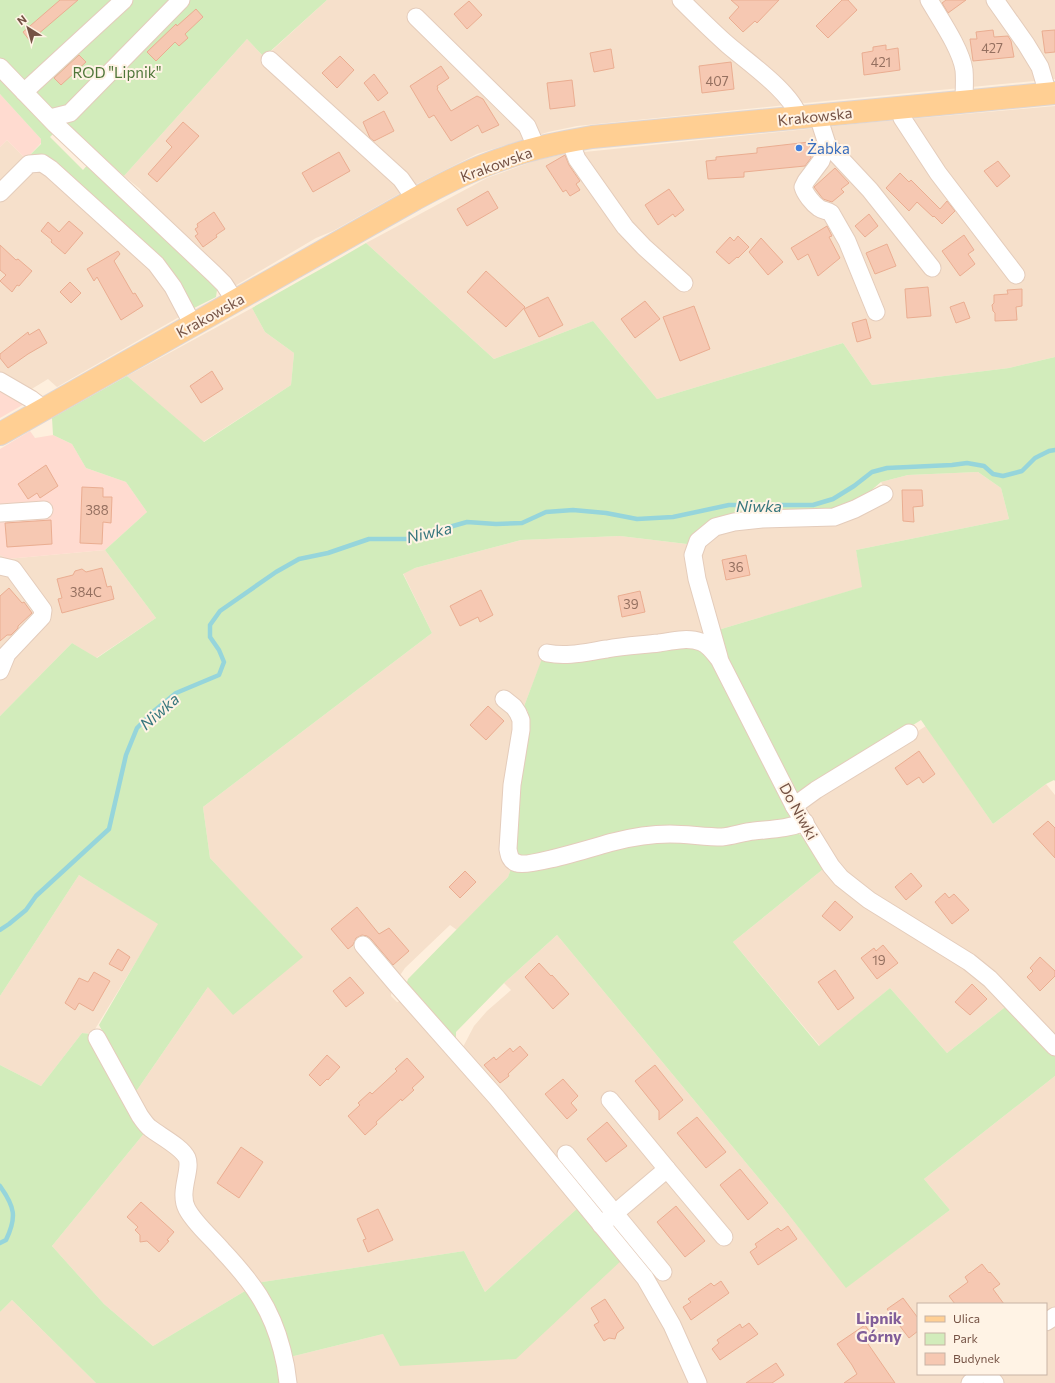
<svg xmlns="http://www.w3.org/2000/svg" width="1055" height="1383" font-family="Commissioner,sans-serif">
  <rect width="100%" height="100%" fill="#feefdd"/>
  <g fill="#f6e0cb">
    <path d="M327,0H675L786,105L577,126L548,132L477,154L413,186L333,231L316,238L233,287L147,201L140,189L124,176L247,39L264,57L268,54Z"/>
    <path d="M686,0H1055V79L805,103L800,102Z"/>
    <path d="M1055,106V357L1009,368L872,385L843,343L657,399L593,321L494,359L366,243L487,178L537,160L565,154L865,123Z"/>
    <path d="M7,140L33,166L40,168L152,267L168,289L179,317L57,387L48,379L30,390L0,377V147Z"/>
    <path d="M252,308L265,332L294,353L291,385L203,442L127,376Z"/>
    <path d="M978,472L1001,488L1009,519L856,550L863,587L718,630L699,558L704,543L717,533L889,497L881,482L908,475Z"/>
    <path d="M620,536L687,544L711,644L546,650L517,724L512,866L508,877L457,930L450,925L405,968L392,987L391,996L397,1002L403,1001L580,1206L485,1292L464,1251L256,1283L191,1208L193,1166L151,1125L135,1093L208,987L302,957L210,858L203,807L432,633L403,573L415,568L521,540Z"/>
    <path d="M105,550L156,618L96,658L72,643L0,716V555L7,559Z"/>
    <path d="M926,726L993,824L1046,784L1055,795V1043L992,976L844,876L805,815L806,807L820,792Z"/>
    <path d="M827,866L968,964L1009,1004L947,1053L890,988L820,1046L733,942Z"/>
    <path d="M79,875L159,924L92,1034L82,1033L41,1086L0,1065V996Z"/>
    <path d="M557,935L781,1205L846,1287L950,1210L924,1179L1055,1076V1309L1046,1316V1304H918V1374H972L961,1383H703L666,1304L463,1047L474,1026L487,1011L511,990L504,983Z"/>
    <path d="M146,1131L182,1159L181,1198L250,1288L153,1346L104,1304L52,1246Z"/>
    <path d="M623,1259L646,1289L693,1383H290V1357L383,1334Z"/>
    <path d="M12,1300L96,1383H0V1312Z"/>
    <path d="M1055,1326V1383H1000L995,1374H1046V1333Z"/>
  </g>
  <g fill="#ffdbd0">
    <path d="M0,94L41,139V143L26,159L7,140L0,147Z"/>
    <path d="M0,387L26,403L0,418Z"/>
    <path d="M30,431L35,438L53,435L72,444L86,468L126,482L147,512L105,550L7,559L0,555V520L49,517V506L0,508V449Z"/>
  </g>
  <g fill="#d2ecbb">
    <path d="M0,0H327L264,57L247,39L124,176L61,119L57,130L50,137L83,170L90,162L212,282L217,290L216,297L194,308L178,286L26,159L41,144V139L0,94Z"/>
    <path d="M366,243L494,359L593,321L657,399L843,343L872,385L1009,368L1055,357V781L1054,780L1046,784L993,824L921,720L806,793H794L723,656L718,630L862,587L856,550L1009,519L1001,488L978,472L908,475L881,482L854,505L696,536L687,544L620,536L521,540L415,568L403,574L432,633L203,807L210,858L303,957L233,1015L208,987L135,1093L99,1025L158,924L79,875L0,996V716L72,643L97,658L156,618L105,550L147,512L126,482L86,468L72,444L53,435L52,418L127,376L204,442L291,385L294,353L265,332L252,308C290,286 329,265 366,243Z"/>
    <path d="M662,646L704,648L793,820L720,834L522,861L511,848L525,723L528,711L523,709L543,656Z"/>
    <path d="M793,832L807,837L827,866L733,942L819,1046L890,988L947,1053L1009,1004L1055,1053V1076L924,1179L950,1210L846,1288L781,1205L557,935L504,983L456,1032V1039L406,985L408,979L508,877L512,866L618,845Z"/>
    <path d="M82,1033L92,1034L146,1131L52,1246L104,1304L153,1346L250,1288L261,1302L283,1383H96L12,1300L0,1312V1065L41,1086Z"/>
    <path d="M580,1206L623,1259L516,1359L400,1366L383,1334L290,1357L256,1283L464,1251L485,1292Z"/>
  </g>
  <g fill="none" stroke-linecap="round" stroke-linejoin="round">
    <g stroke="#96d5db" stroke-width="4.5">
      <path d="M0,930L9,924L26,910L36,896L109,829L126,755L137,728L154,711L176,693L219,675L224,662L219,650L210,637V625L220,611L276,572L299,559L328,553L369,539H407L467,522L496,524L522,523L546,512L573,510L606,513L637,519L673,517L729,505H813L833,499L854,486L872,472L887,468L952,465L967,463L984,466L993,474L1003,476L1022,471L1035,458L1049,451L1055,450"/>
      <path d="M0,1186C15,1207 17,1217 6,1240L0,1243"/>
    </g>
  </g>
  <g fill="#f6c8b2" stroke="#eaad91">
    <path d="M60,0H78L30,41L23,32Z"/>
    <path d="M731,0H779L757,23L755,21L743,32L729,18L739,7Z"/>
    <path d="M842,0H848L857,10L828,38L816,26Z"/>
    <path d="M946,0H966L948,13L942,3Z"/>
    <path d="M469,1L482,15L467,29L454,14Z"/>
    <path d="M196,9L203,17L185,34L188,38L179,46L175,42L156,61L147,52L176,24L177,26Z"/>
    <path d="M993,30L994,37L1008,36L1011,41L1014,57L973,61L970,39H977L976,32Z"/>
    <path d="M1055,30V52L1045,53L1042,31Z"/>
    <path d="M886,45V50L898,48L900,70L864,75L862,53L873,51V47Z"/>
    <path d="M611,49L614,68L594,72L590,53Z"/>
    <path d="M79,55L86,62L61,85L54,78Z"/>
    <path d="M340,56L354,70L337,88L322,73Z"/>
    <path d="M731,62L734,89L702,93L699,66Z"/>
    <path d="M441,66L449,78L437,86L438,88L437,89L451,111L477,96L483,99L499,125L482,133L478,125L451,141L434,115L429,118L410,86Z"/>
    <path d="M374,74L388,93L378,101L364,83Z"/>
    <path d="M572,80L575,106L550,109L547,83Z"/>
    <path d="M384,111L394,131L374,141L370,138L363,122Z"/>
    <path d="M183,122L199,136L157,182L148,174L172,147L166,141Z"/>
    <path d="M809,142L811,158L805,166L744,172V177L708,179L706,161L716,160V157L757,153V148Z"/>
    <path d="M339,152L350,171L313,192L302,173Z"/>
    <path d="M565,155L569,165L580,181L576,184L580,190L570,196L566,190L563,192L546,166Z"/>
    <path d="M998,161L1010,176L997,187L984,171Z"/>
    <path d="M835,168L849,183L841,189L844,192L832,202L823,199L814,187Z"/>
    <path d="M900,173L909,182L911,180L940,209L947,201L955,211L942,224L934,216L933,217L917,202L909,211L886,188Z"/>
    <path d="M669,189L684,210L675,217L673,214L658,225L645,205Z"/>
    <path d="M488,191L498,208L467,226L457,209Z"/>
    <path d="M214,212L225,229L216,235L217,237L203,247L195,236L198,234L195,229L198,227L197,224Z"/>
    <path d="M869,214L878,226L865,237L855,226Z"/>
    <path d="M69,221L83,233L65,254L51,242L52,240L41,231L48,222L59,232Z"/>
    <path d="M827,226L832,236L829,237L840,258L818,276L808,254L798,260L791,248Z"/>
    <path d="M964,235L974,250L968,254L975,264L960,276L942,251Z"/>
    <path d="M738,236L749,247L738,258L737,257L729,264L716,252L730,237L734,241Z"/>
    <path d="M761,238L783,262L768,275L749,252Z"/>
    <path d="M887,244L896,266L875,274L866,253Z"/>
    <path d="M0,245L16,260L18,259L32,271L19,286L17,285L12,292L0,281L6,275L0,270Z"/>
    <path d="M118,251L120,254L114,261L133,294L135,293L143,306L121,320L97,277L94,281L87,269Z"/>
    <path d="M486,271L525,307L506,327L467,292Z"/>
    <path d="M70,282L81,293L71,303L60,292Z"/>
    <path d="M928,287L931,316L907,318L905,289Z"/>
    <path d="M1022,289V306L1016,307L1017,320L995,321V313L993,311L992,305L994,303V295L1008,294L1007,290Z"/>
    <path d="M548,297L563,325L539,337L524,309Z"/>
    <path d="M645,301L660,319L635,338L621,319Z"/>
    <path d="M964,302L970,318L956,323L950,307Z"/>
    <path d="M694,306L710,349L680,361L663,317Z"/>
    <path d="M866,319L871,338L857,342L852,323Z"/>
    <path d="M39,329L47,343L28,354L8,368L0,358V354L28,332L29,335Z"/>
    <path d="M212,371L223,389L201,403L190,386Z"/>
    <path d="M46,465L58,486L40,498L37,493L28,499L18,484Z"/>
    <path d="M82,487L103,488V497H112L111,523L103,522L102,544L80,543Z"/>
    <path d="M902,490H922L923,506L913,507L914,522L903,521Z"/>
    <path d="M51,520L52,544L7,547L5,523Z"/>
    <path d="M746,555L750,575L726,580L722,560Z"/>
    <path d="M102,568L107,587L111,586L114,599L62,613L58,599L62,598L57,579L73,575L75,571L82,569L86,572Z"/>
    <path d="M9,588L22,603L24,602L32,613L18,626V628L11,635H7L0,641V596Z"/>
    <path d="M481,590L493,615L480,622L478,617L460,626L450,606Z"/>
    <path d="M640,591L645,612L622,617L618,596Z"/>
    <path d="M488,706L504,721L486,740L470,725Z"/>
    <path d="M919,751L935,774L923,783L919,777L907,785L895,768Z"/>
    <path d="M1048,821L1055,828V858L1033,834Z"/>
    <path d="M465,871L476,882L460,898L449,887Z"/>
    <path d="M911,873L922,886L906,900L895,887Z"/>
    <path d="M945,893L949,898L954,894L969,910L952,924L935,902Z"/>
    <path d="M835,901L853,917L840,931L822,916Z"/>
    <path d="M357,907L379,934L389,928L409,951L393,965L371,939L367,936L362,935L356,938L353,945L348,949L331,929Z"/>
    <path d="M883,945L898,963L877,979L861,958L874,948L876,951Z"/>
    <path d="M118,949L130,957L122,971L109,964Z"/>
    <path d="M1040,957L1055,971V976L1040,991L1027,977L1033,971L1030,968Z"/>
    <path d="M539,963L551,976L552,975L569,994L553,1009L525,977Z"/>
    <path d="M835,970L854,998L838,1010L818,982Z"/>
    <path d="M94,972L110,981L93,1011L79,1003L75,1010L65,1003L79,978L88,982Z"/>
    <path d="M350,977L364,993L346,1007L333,991Z"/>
    <path d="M972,984L987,999L970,1015L955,1002Z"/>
    <path d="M520,1046L528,1055L508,1074L509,1076L500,1083L484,1065L494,1057L496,1060L510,1048L513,1052Z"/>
    <path d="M327,1055L340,1067L328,1080L327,1079L320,1086L309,1075Z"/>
    <path d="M407,1058L424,1077L412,1088L414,1090L402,1101L401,1099L376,1122L377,1124L365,1135L348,1116L360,1105L358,1103L370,1092L372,1094L397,1071L395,1069Z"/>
    <path d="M655,1065L683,1100L659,1120V1111L635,1081Z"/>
    <path d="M563,1079L578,1096L571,1103L577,1110L567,1119L545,1094Z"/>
    <path d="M697,1117L726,1152L706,1168L677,1133Z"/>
    <path d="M607,1122L627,1146L606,1162L587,1139Z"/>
    <path d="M241,1147L263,1162L239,1198L217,1183Z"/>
    <path d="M740,1169L768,1203L748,1220L720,1185Z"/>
    <path d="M141,1202L174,1232L167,1240L169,1241L159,1252L147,1241L140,1242V1235L135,1230L138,1227L127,1217Z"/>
    <path d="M676,1206L705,1241L685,1257L657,1222Z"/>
    <path d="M378,1209L393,1240L368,1252L363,1240L366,1239L357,1219Z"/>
    <path d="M788,1226L797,1239L758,1265L750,1252L757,1247L755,1244L778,1228L781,1231Z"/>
    <path d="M982,1264L989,1273L990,1272L1000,1284L993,1289L1004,1304H955L949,1296L968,1282L965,1277Z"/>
    <path d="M721,1281L729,1293L691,1320L683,1307L691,1302L688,1299L711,1283L714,1286Z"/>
    <path d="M903,1298L918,1318V1331L909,1338L887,1309Z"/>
    <path d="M605,1299L624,1328L617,1333L615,1339L609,1338L604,1341L594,1325L599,1322L591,1308Z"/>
    <path d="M749,1323L758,1334L720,1360L712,1349L719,1343L717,1340L740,1324L742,1328Z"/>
    <path d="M865,1325L873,1337L866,1341L895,1383H844L857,1374L852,1365L837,1344Z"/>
    <path d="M776,1363L784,1375L772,1383H746Z"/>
  </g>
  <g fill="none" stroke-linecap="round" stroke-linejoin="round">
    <g stroke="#e4ccbb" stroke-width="19">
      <g id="minor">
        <path d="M681,0C696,15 712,31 728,45C749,63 791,92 799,117"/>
        <path d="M929,0C940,19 961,49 964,70C965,80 964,91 964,101"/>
        <path d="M995,0L1026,44L1040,67L1048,94"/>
        <path d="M416,17L527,126L537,149"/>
        <path d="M270,60L401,179L415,199"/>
        <path d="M0,67L55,124L214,274L224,284L235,301"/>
        <path d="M24,92L124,0"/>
        <path d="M899,107L902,118L938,173L1016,275"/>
        <path d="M818,116L827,144L870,190L932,268"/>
        <path d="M50,118L70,113L181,0"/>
        <path d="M570,141L577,159L625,227L644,247L684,283"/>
        <path d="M827,144L821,161L806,181L803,187C805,194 813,204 819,208C823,211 827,210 831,213L847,241L876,312"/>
        <path d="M0,193L29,164L42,163L51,169L156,264L173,287L193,325"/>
        <path d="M0,381L31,399L44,409"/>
        <path d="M0,513L44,510"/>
        <path d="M0,566L13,569L43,610L42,617L7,654L0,671"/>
        <path d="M547,653C568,657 586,652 607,649C624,646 642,645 659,643C672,641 688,637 701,642C709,645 714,653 719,659L794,806L831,866L841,878L869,900L969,962L990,979L1055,1047"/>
        <path d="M719,657L697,579L693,555L698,541L715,527L734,522L762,519L834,517L855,509L884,494"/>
        <path d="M504,699L514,707L518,713L521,720V730L512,785L508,849C509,855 510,861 517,863C528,868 597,846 613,842C632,837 651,834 670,834C687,834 705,837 722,837C733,836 743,832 754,831C773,829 787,829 805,822"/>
        <path d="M794,806L816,790L909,733"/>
        <path d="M363,945L397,985L497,1098L645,1278L672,1325L698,1383"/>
        <path d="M97,1038L140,1116C143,1120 146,1125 150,1128C160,1136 182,1147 187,1158C192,1170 178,1192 187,1209C195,1224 211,1237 222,1250C252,1282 271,1307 282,1350C285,1361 287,1372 288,1383"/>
        <path d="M566,1154L663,1272"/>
        <path d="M667,1169L724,1237"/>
        <path d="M601,1225L667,1169L610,1100"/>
        <path d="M1046,1322L1055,1316"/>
        <path d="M987,1374L995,1383"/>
        <path d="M970,1383L980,1374"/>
      </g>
    </g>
    <g stroke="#ded5d2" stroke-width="24">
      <path id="major" d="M0,434L415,199C445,183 476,167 508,157C535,147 564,142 592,137L1055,93"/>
    </g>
    <use href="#minor" stroke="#fff" stroke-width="17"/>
    <use href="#major" stroke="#ffcf93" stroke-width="22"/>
  </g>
  <circle fill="#3f7fe0" stroke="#fff3e5" stroke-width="1.5" cx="799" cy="148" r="4"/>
  <g text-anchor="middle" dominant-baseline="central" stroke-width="4" stroke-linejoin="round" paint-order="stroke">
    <g font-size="13" fill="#957060">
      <text x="992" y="48">427</text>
      <text x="881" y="62">421</text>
      <text x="717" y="81">407</text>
      <text x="97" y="510">388</text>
      <text x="736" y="567">36</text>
      <text x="86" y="592">384C</text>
      <text x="631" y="604">39</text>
      <text x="879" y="960">19</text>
    </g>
    <g font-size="15" fill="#4f7639" stroke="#fff3e5">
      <text x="117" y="72">ROD "Lipnik"</text>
    </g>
    <g font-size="15" fill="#755244" stroke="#fff3e5">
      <text transform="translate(815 116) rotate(-6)">Krakowska</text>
      <text transform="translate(496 164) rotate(-20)">Krakowska</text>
      <text transform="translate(210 315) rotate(-29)">Krakowska</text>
      <text transform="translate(799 811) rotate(61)">Do Niwki</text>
    </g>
    <g font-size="15" fill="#366cbe" stroke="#fff3e5" text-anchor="start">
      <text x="807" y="148">Żabka</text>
    </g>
    <g font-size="16" font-style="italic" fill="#36767d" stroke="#fff3e5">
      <text x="759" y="505">Niwka</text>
      <text transform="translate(429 532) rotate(-13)">Niwka</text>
      <text transform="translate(159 711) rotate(-41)">Niwka</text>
    </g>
    <g font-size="16" font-weight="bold" fill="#815e99" stroke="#fff3e5">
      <text x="879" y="1317">Lipnik<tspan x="879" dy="18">Górny</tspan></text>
    </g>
  </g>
  <rect x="917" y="1303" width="130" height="72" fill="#fff3e5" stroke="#c8b3a5"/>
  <rect x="925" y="1316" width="20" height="6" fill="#ffcf93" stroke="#c8b3a5"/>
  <text x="953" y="1323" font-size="12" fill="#755244">Ulica</text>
  <rect x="925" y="1333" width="20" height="12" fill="#d2ecbb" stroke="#c8b3a5"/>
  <text x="953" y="1343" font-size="12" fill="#755244">Park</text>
  <rect x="925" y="1353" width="20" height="12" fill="#f6c8b2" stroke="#c8b3a5"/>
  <text x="953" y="1363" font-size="12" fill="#755244">Budynek</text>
  <g transform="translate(28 28) rotate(323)" stroke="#fff3e5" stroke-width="3" paint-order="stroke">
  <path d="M0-3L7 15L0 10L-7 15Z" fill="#755244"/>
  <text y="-6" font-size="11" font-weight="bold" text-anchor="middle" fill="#755244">N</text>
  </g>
</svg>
